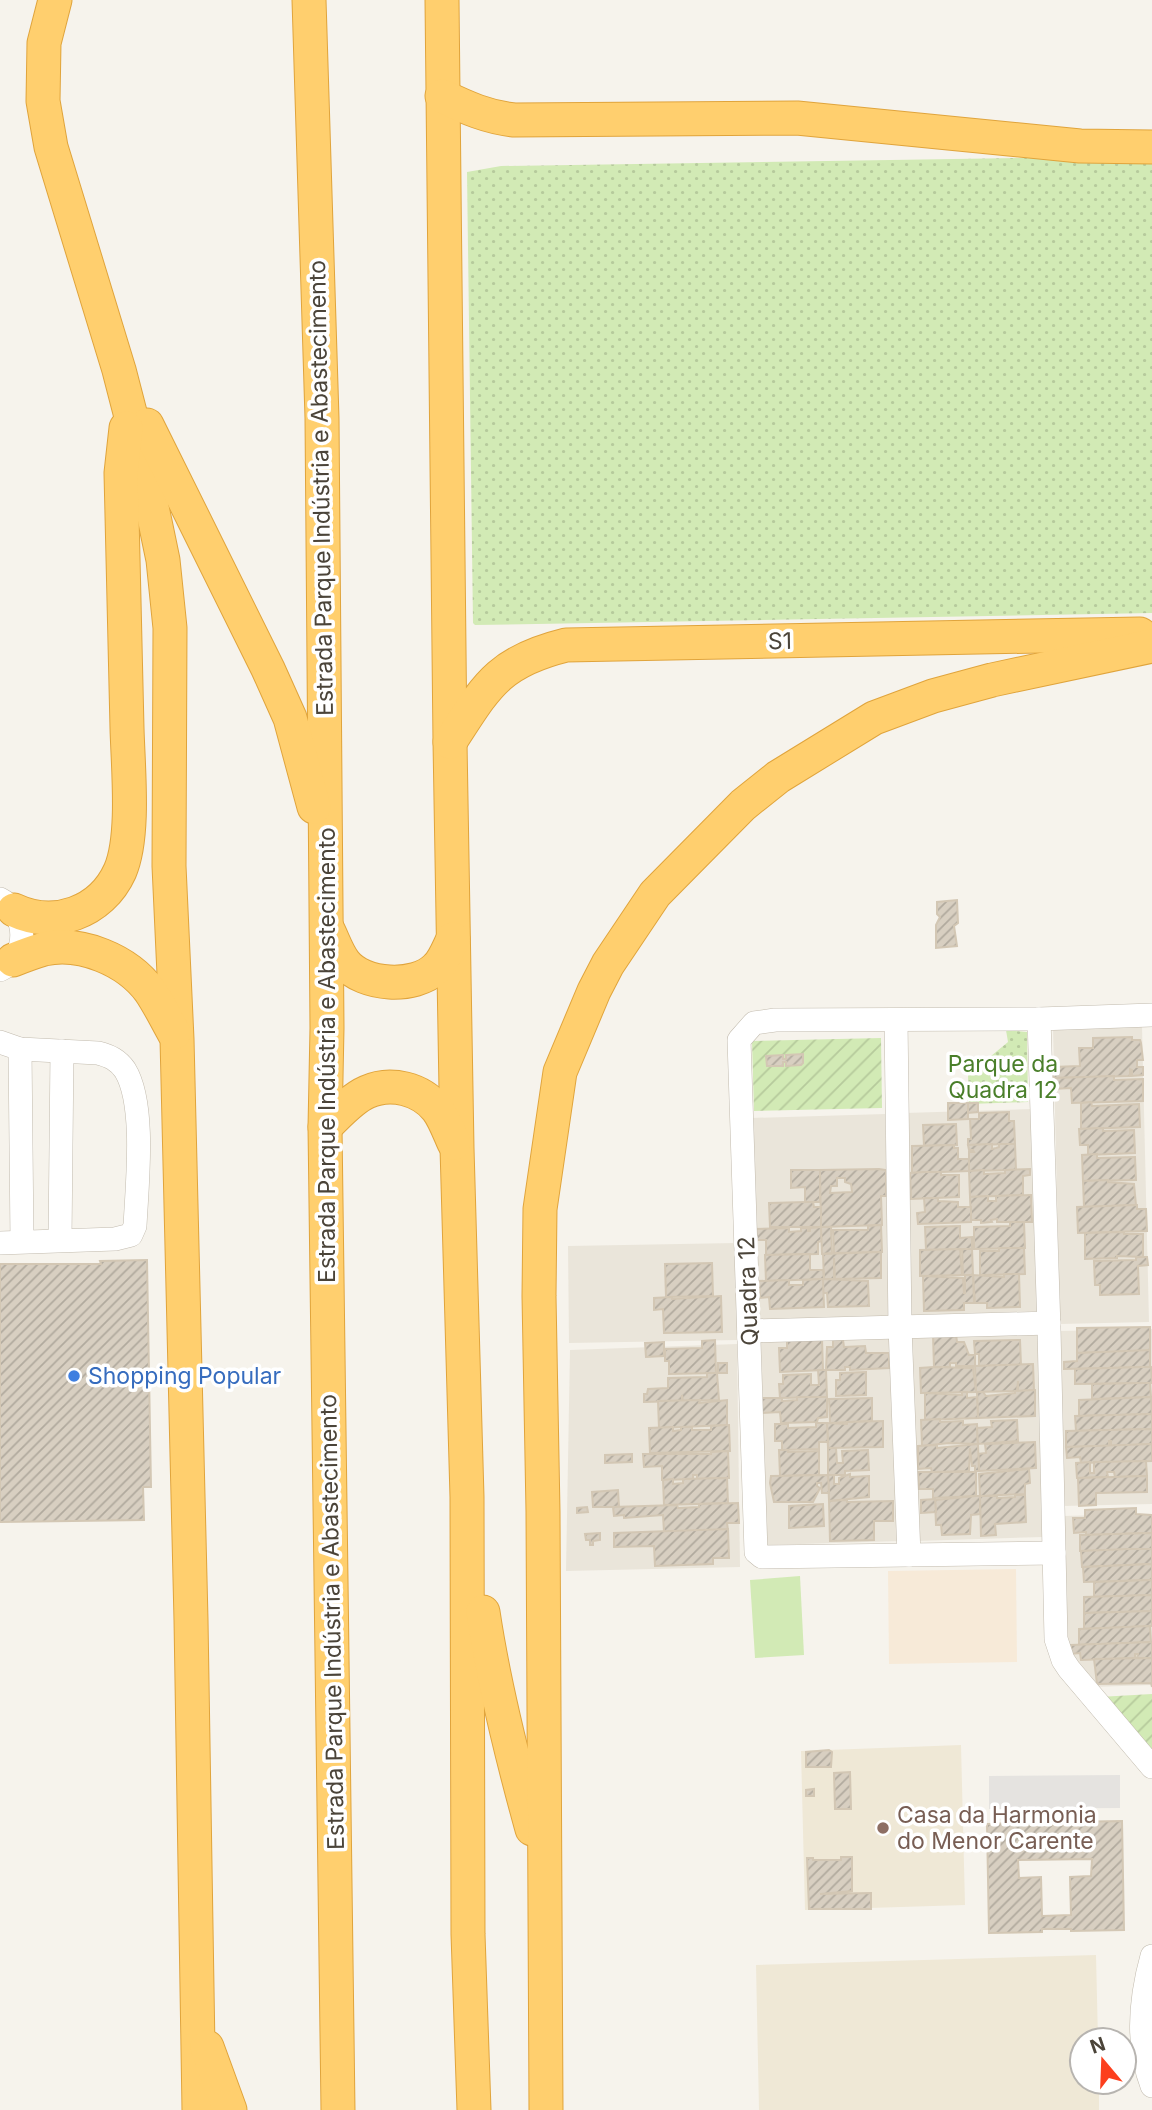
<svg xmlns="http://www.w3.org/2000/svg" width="1152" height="2110" font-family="Inter,sans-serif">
  <defs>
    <pattern id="grass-dots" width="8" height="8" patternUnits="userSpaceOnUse" patternTransform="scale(1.75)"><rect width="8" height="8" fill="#d2eab5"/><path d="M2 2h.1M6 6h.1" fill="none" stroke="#b6ca9c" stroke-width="1.8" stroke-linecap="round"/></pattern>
    <pattern id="garden-furrows" width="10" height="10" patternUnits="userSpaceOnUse" patternTransform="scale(1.75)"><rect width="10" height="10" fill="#d2eab5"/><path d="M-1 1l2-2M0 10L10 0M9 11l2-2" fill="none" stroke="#b6ca9c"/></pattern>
    <pattern id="building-hatch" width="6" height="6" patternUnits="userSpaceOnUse" patternTransform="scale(1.75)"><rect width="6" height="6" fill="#d8cfc1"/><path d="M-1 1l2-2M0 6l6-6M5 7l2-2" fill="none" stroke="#b1aa9e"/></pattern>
  </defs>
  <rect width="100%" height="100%" fill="#f6f3ec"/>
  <g fill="#eae5da">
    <path d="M1142,1026L1149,1322L1060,1324L1053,1028Z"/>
    <path d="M1034,1109L1039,1311L910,1315L905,1113Z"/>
    <path d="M885,1114L891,1317L757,1321L751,1118Z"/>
    <path d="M736,1243L738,1340L569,1343L568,1246Z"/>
    <path d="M1152,1329V1504L1063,1506L1059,1331Z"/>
    <path d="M1038,1334L1043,1537L916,1541L911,1338Z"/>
    <path d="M895,1338L900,1541L767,1545L761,1342Z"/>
    <path d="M737,1344L740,1567L566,1571L570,1350Z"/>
    <path d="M1152,1514V1685L1092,1687L1065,1654L1063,1516Z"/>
  </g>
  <path fill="#f7ead8" d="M1016,1569L1017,1662L889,1664L888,1571Z"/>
  <g fill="#efe8d6">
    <path d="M961,1745L965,1905L805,1910L801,1751Z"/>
    <path d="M1096,1955L1098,2040H1082V2082H1099V2110H759L756,1965Z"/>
  </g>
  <g fill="url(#grass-dots)">
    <path d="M1152,156V613L475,625L473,623L467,172L501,166Z"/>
    <path d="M1006,1030L1027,1032L1028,1102L969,1104L968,1075L1008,1042Z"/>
  </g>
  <g fill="url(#garden-furrows)">
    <path d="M881,1038L882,1108L754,1111L752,1041Z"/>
    <path d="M1152,1694V1757L1099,1697Z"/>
  </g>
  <path fill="#d2eab5" d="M800,1576L804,1655L755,1658L750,1580Z"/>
  <path fill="#e5e3e0" d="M1120,1775V1808L989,1809V1776Z"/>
  <g fill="url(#building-hatch)" stroke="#d3c7b4" stroke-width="2" fill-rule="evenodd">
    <path d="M957,900L958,923L954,926L957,946L936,948V925L940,917L937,914V902Z"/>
    <path d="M1132,1037V1040H1140L1141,1043L1143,1060H1137V1067H1143V1075L1132,1076V1070L1130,1069V1076L1054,1078L1053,1067L1080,1066L1079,1048H1093V1038Z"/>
    <path d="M803,1054V1063L801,1065L786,1066V1062H783V1066H767L766,1056L783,1055V1059H786V1055Z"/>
    <path d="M1114,1076V1080L1143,1079V1101L1072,1103L1071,1088L1054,1089V1078Z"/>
    <path d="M1091,1102L1092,1106L1139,1104L1140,1127L1081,1129V1103Z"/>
    <path d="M948,1103H968V1119L948,1120Z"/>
    <path d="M968,1103H978V1112L968,1113Z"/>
    <path d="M1009,1112V1121H1014L1015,1144L968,1145V1139H971L970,1119H979V1113Z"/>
    <path d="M956,1124L957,1145L924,1146L923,1125Z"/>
    <path d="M1103,1128V1131L1134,1130L1135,1153L1088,1155V1145H1080L1079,1129Z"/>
    <path d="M992,1144V1149L996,1148L999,1147V1144H1015L1016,1170L969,1171V1152H974L973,1150H969L968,1145Z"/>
    <path d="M954,1145V1148H958V1159H969V1171L912,1173V1146Z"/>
    <path d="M1097,1154V1158L1135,1157L1136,1180L1083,1181L1082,1155Z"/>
    <path d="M879,1169L886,1170V1196H881L882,1225L821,1227L820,1170ZM837,1178H845V1182L851,1184L852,1192L830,1193L831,1186H837Z"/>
    <path d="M1030,1169V1175L1023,1176V1195L970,1197L969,1171L984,1170V1174L1005,1173V1170Z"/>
    <path d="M791,1170H820V1202H805V1187L791,1188Z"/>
    <path d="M924,1172H941V1175H959V1197L911,1199L910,1173Z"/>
    <path d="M1108,1180V1182L1134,1184L1136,1205L1084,1207L1083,1181Z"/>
    <path d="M1031,1195L1032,1222H997V1219L991,1220L992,1222L981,1223V1220H971L970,1197L988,1196V1201H996V1196Z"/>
    <path d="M924,1198H938V1201L958,1202V1207H971V1222L918,1224L917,1213L925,1212Z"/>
    <path d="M807,1202H813L814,1207H821V1227H770L769,1203Z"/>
    <path d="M1137,1205V1209H1146L1147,1231L1078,1233L1077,1207Z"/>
    <path d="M1010,1222H1024L1025,1248L974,1249V1227L1010,1226Z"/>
    <path d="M881,1225L882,1252L834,1253L833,1230H868V1226Z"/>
    <path d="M960,1226V1238L972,1237V1249L926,1250L925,1227Z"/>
    <path d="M821,1227L822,1241L818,1242V1254L766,1255V1240H756L755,1229L789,1228V1232L801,1231V1228H808V1231H810V1228Z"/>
    <path d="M821,1227H831L832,1253L822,1254Z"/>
    <path d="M1124,1232V1234H1143V1257L1117,1256V1258L1085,1259V1233Z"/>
    <path d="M999,1248H1024L1025,1274L980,1275V1251H999Z"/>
    <path d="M960,1249L962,1275L920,1276V1250Z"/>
    <path d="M962,1249H972L973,1275H963Z"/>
    <path d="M881,1252V1278L835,1279L834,1258V1279H824L823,1254Z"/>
    <path d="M810,1254V1270H823L824,1279L766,1281L765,1255Z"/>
    <path d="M1136,1257H1147L1148,1265L1138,1266L1139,1294L1100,1295V1285H1095L1094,1261L1136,1260Z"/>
    <path d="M147,1260L151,1487H143L144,1520L0,1522V1264H101L100,1261Z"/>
    <path d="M712,1263L713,1296L666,1297L665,1264Z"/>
    <path d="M1004,1274H1019L1020,1307L987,1308V1303H975L973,1275L1004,1277Z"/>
    <path d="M965,1275H973L974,1303H964V1310L924,1311L923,1276L963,1278L964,1293H965Z"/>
    <path d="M823,1279L868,1281L869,1306L828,1307L827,1293H823Z"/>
    <path d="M823,1279L824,1307L770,1309L769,1297L760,1298L759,1281L789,1280V1285H803V1280Z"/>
    <path d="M721,1296L722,1332L664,1333L663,1309L654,1310V1298L672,1297V1299Z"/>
    <path d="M1150,1327V1351L1077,1353V1328Z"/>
    <path d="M956,1334L957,1342H964L969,1355H975V1366H956V1363H950V1367H934L933,1335Z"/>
    <path d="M822,1339L823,1370L780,1372L779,1348H787V1340Z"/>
    <path d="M715,1340L716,1373L669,1374V1361H665V1349L702,1348V1341Z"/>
    <path d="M833,1340H843L844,1347L865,1346L866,1353H889V1368L850,1370V1367H845V1370H826L827,1347H833Z"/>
    <path d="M1020,1340L1021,1365L979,1366V1354H975L974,1341Z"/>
    <path d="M664,1342V1356L646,1357L645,1343Z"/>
    <path d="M1150,1350V1367L1064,1369V1362L1077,1361V1353Z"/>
    <rect x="718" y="1363" width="9" height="10"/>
    <path d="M1033,1364L1034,1390L1018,1391V1381L1017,1391L976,1392L975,1366Z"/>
    <path d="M934,1367L973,1368L976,1392L921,1393L920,1368Z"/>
    <path d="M1143,1367H1151L1152,1383L1075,1384V1369Z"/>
    <path d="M818,1370H826L827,1397L780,1398L779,1384H783V1375L811,1374V1385H819Z"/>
    <path d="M866,1372V1395L836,1396V1380H840V1373Z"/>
    <path d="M707,1373H717L719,1400L683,1401L682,1395V1401L644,1402V1394H647L648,1389L668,1388V1378L707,1377Z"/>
    <path d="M1143,1383H1150L1151,1397L1092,1399V1384Z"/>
    <path d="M1035,1390V1416L978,1418L977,1392H983L986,1396L1015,1393V1391Z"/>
    <path d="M962,1392H967V1398L977,1397L978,1418L925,1420V1393L962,1395Z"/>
    <path d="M797,1397H827V1417L818,1418L817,1422L781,1423L780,1412L761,1413L760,1398H782V1401L797,1400Z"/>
    <path d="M1151,1397L1152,1414L1079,1416V1400Z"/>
    <path d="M872,1398V1421L830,1423L829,1399Z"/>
    <path d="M700,1400L699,1403L727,1400V1425L659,1428L658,1401Z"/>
    <path d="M1152,1414V1429L1076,1431L1075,1416Z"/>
    <path d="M940,1419V1422L963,1421V1425L977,1424L978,1444L949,1443L922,1446L921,1420Z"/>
    <path d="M1017,1420L1018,1441L978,1444L977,1428L992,1427L991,1421Z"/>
    <path d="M883,1421V1447L828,1448L827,1423L847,1424V1422Z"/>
    <path d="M816,1423H827L828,1442H819V1449L782,1450V1441H775V1424H788V1428L816,1427Z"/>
    <path d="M729,1425L730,1451L650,1453L649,1428L673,1427V1431L681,1430V1427H692V1430H711V1426Z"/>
    <path d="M1152,1429V1444L1111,1446V1441H1109V1446L1066,1447V1431Z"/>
    <path d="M1035,1442L1036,1468L979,1471L978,1454L986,1453L985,1444Z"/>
    <path d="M978,1444L979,1471H975V1466H972L970,1448L969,1471L935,1472H932L931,1468L918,1469V1446L937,1445V1448Z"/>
    <path d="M1152,1444V1461L1081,1463L1080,1457L1067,1458L1066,1447Z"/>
    <path d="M828,1448H836L837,1463H843L842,1451L868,1450L869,1470L845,1471V1475H828Z"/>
    <path d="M779,1450H788V1452L819,1451V1475L780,1476Z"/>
    <path d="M728,1451L729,1478L697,1479V1475H693V1479L662,1480V1466L644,1467L643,1454H711V1452Z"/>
    <path d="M632,1454V1462L605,1463V1455Z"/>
    <path d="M1146,1461L1147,1476L1115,1477L1114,1472H1107L1108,1477L1077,1478L1076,1463L1090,1462V1473H1094V1462Z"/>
    <path d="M1029,1469L1030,1483L1025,1484V1494L980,1496L979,1474Z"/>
    <path d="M918,1472H976V1496L933,1498V1489H919Z"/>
    <path d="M850,1474V1477L869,1476V1497L829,1501L828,1475H834V1484H839V1478Z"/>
    <path d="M828,1475L829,1493H822L821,1483H817V1486L820,1488L813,1502H774L770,1483L771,1476Z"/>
    <path d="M1147,1476V1492L1096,1493V1505L1079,1506L1078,1478Z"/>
    <path d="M727,1478L728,1503L664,1505L663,1480L673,1479V1484L683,1483V1479Z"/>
    <path d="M618,1490L619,1507H593L592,1492Z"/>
    <path d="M1015,1495H1025L1026,1522L995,1524L996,1535L981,1536L980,1496H997V1498L1015,1497Z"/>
    <path d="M976,1496H980V1514L971,1515L970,1534L942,1535L941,1525H936L935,1500Z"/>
    <path d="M935,1499L936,1512L921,1513V1500Z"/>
    <path d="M847,1500V1502L893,1501V1521H874V1540L830,1541L829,1501Z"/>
    <path d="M738,1503L739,1523H727L728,1530L664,1532L663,1515L624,1518V1515L614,1516L613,1507L677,1505L678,1508L699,1507V1504Z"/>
    <path d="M823,1504L824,1526L789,1528V1506Z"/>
    <path d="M587,1507L588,1512L577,1513V1508Z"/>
    <path d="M1136,1508V1514L1152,1515V1533L1086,1535V1532L1074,1533L1073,1518H1085V1510Z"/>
    <path d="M728,1529L729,1558H713V1564L655,1566L654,1546L614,1547V1533Z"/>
    <path d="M600,1533V1540L593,1541V1545H590V1540H586L585,1534Z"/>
    <path d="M1152,1533V1549L1080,1551V1535Z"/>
    <path d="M1128,1549H1152V1564L1082,1567L1081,1551Z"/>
    <path d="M1152,1564V1580L1084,1582L1083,1567Z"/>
    <path d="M1152,1580V1595L1094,1597V1582Z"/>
    <path d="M1152,1595V1611L1084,1613V1597Z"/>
    <path d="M1152,1611V1626L1084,1629V1613Z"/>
    <path d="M1150,1626L1151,1642L1079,1645V1629Z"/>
    <path d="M1152,1642V1658H1137L1138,1654H1135V1658L1081,1660L1080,1653L1071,1654V1645Z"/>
    <path d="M1152,1658V1687L1151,1683L1097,1684L1094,1659Z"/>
    <path d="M829,1750L832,1752L831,1767H806V1752Z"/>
    <path d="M850,1772L851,1809H835L834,1773Z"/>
    <path d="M814,1789V1796H806V1790Z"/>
    <path d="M1122,1821L1124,1930L1071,1931V1929H1042V1932L989,1933L987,1824L1045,1822V1825H1064V1822ZM1092,1859L1091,1876L1070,1877L1071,1915L1042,1916L1041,1877L1019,1878L1018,1860Z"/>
    <path d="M841,1857H852V1891L820,1894L871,1893V1909H809L807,1858H813V1860H841Z"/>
  </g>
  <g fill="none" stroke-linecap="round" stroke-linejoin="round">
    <g stroke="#c2bbae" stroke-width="24">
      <g id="minor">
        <path d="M0,899C28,913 30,956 0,970"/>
        <path d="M1039,1019L1049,1329L1056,1639L1063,1660L1069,1669L1152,1767"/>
        <path d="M896,1020L900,1327L909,1555"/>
        <path d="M0,1042L20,1049L98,1053C110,1056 118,1060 125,1070C146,1104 137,1185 135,1226L131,1235L115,1239L0,1243"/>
        <path d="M20,1049L22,1241"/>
        <path d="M60,1240L62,1051"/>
        <path d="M749,1331L1049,1323"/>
        <path d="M1054,1553L762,1557L756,1552L739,1040L754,1023L775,1020L1039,1019L1152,1015"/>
        <path d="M1152,1956C1140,1999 1136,2044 1152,2086"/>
      </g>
    </g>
    <g stroke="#e0a43c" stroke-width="35">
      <g id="highway">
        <path d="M55,0L44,43L43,101L51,147L119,370L142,459L163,560L170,628L169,866L177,1039L191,1620L199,2110"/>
        <path d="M309,0L322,418L327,1028L325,1127L338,2110"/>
        <path d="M442,0L450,742L457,1148L467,1497L468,1934L474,2110"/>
        <path d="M442,96C467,108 487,117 514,120L797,118L1080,146L1152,147"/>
        <path d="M147,425L268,669L290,718L314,807"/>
        <path d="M450,742C486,687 497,662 566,645L1140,634"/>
        <path d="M14,910C54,929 101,913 120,871C135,836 128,768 127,728C125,643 123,558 121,473L126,428"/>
        <path d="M327,928C333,939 337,953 345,963C363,986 415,989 436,968C444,961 448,949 453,939"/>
        <path d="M13,960C23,956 34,952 44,949C81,941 127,960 150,991C159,1004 166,1019 174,1033"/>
        <path d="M325,1127C338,1115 351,1099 367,1092C391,1081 421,1089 437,1109C444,1118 449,1132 454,1143"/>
        <path d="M483,1612C494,1686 512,1757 532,1829"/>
        <path d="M207,2047L230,2110"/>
        <path d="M546,2110L543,1512L539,1296L540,1209L560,1072L594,991L608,964L655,894L743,805L778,777L874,718L933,696L992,680L1152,646"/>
      </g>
    </g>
    <use href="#minor" stroke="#fff" stroke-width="23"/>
    <use href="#highway" stroke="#ffcf6e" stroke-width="33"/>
  </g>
  <circle fill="#3f7fe0" stroke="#fff" stroke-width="2.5" cx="74" cy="1376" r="7"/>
  <circle fill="#8d6e63" stroke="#fff" stroke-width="2.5" cx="883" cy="1828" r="7"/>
  <g text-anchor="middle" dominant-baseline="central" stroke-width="7" stroke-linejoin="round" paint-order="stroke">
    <g font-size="23" fill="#4b4439" stroke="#fff">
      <text transform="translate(321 488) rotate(-91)">Estrada Parque Indústria e Abastecimento</text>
      <text transform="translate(780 641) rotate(-1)">S1</text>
      <text transform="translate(327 1055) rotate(-90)">Estrada Parque Indústria e Abastecimento</text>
      <text transform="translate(748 1291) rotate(-92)">Quadra 12</text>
      <text transform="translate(332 1622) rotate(-91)">Estrada Parque Indústria e Abastecimento</text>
    </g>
    <g font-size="23" fill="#4a7f2a" stroke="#fff">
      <text x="1003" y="1064">Parque da<tspan x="1003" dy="26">Quadra 12</tspan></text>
    </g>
    <g font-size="23" fill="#366cbe" stroke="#fff" text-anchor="start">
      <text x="88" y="1376">Shopping Popular</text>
    </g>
    <g font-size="23" fill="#785e54" stroke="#fff" text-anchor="start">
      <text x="897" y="1815">Casa da Harmonia<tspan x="897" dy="26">do Menor Carente</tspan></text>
    </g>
  </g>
  <g transform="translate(1103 2061) rotate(341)"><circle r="33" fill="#ffffff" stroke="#b7b4b0" stroke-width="2"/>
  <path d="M0-5L12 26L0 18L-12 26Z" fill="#fc3f1d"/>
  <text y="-10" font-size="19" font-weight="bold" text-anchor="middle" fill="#4b4439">N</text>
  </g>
</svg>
